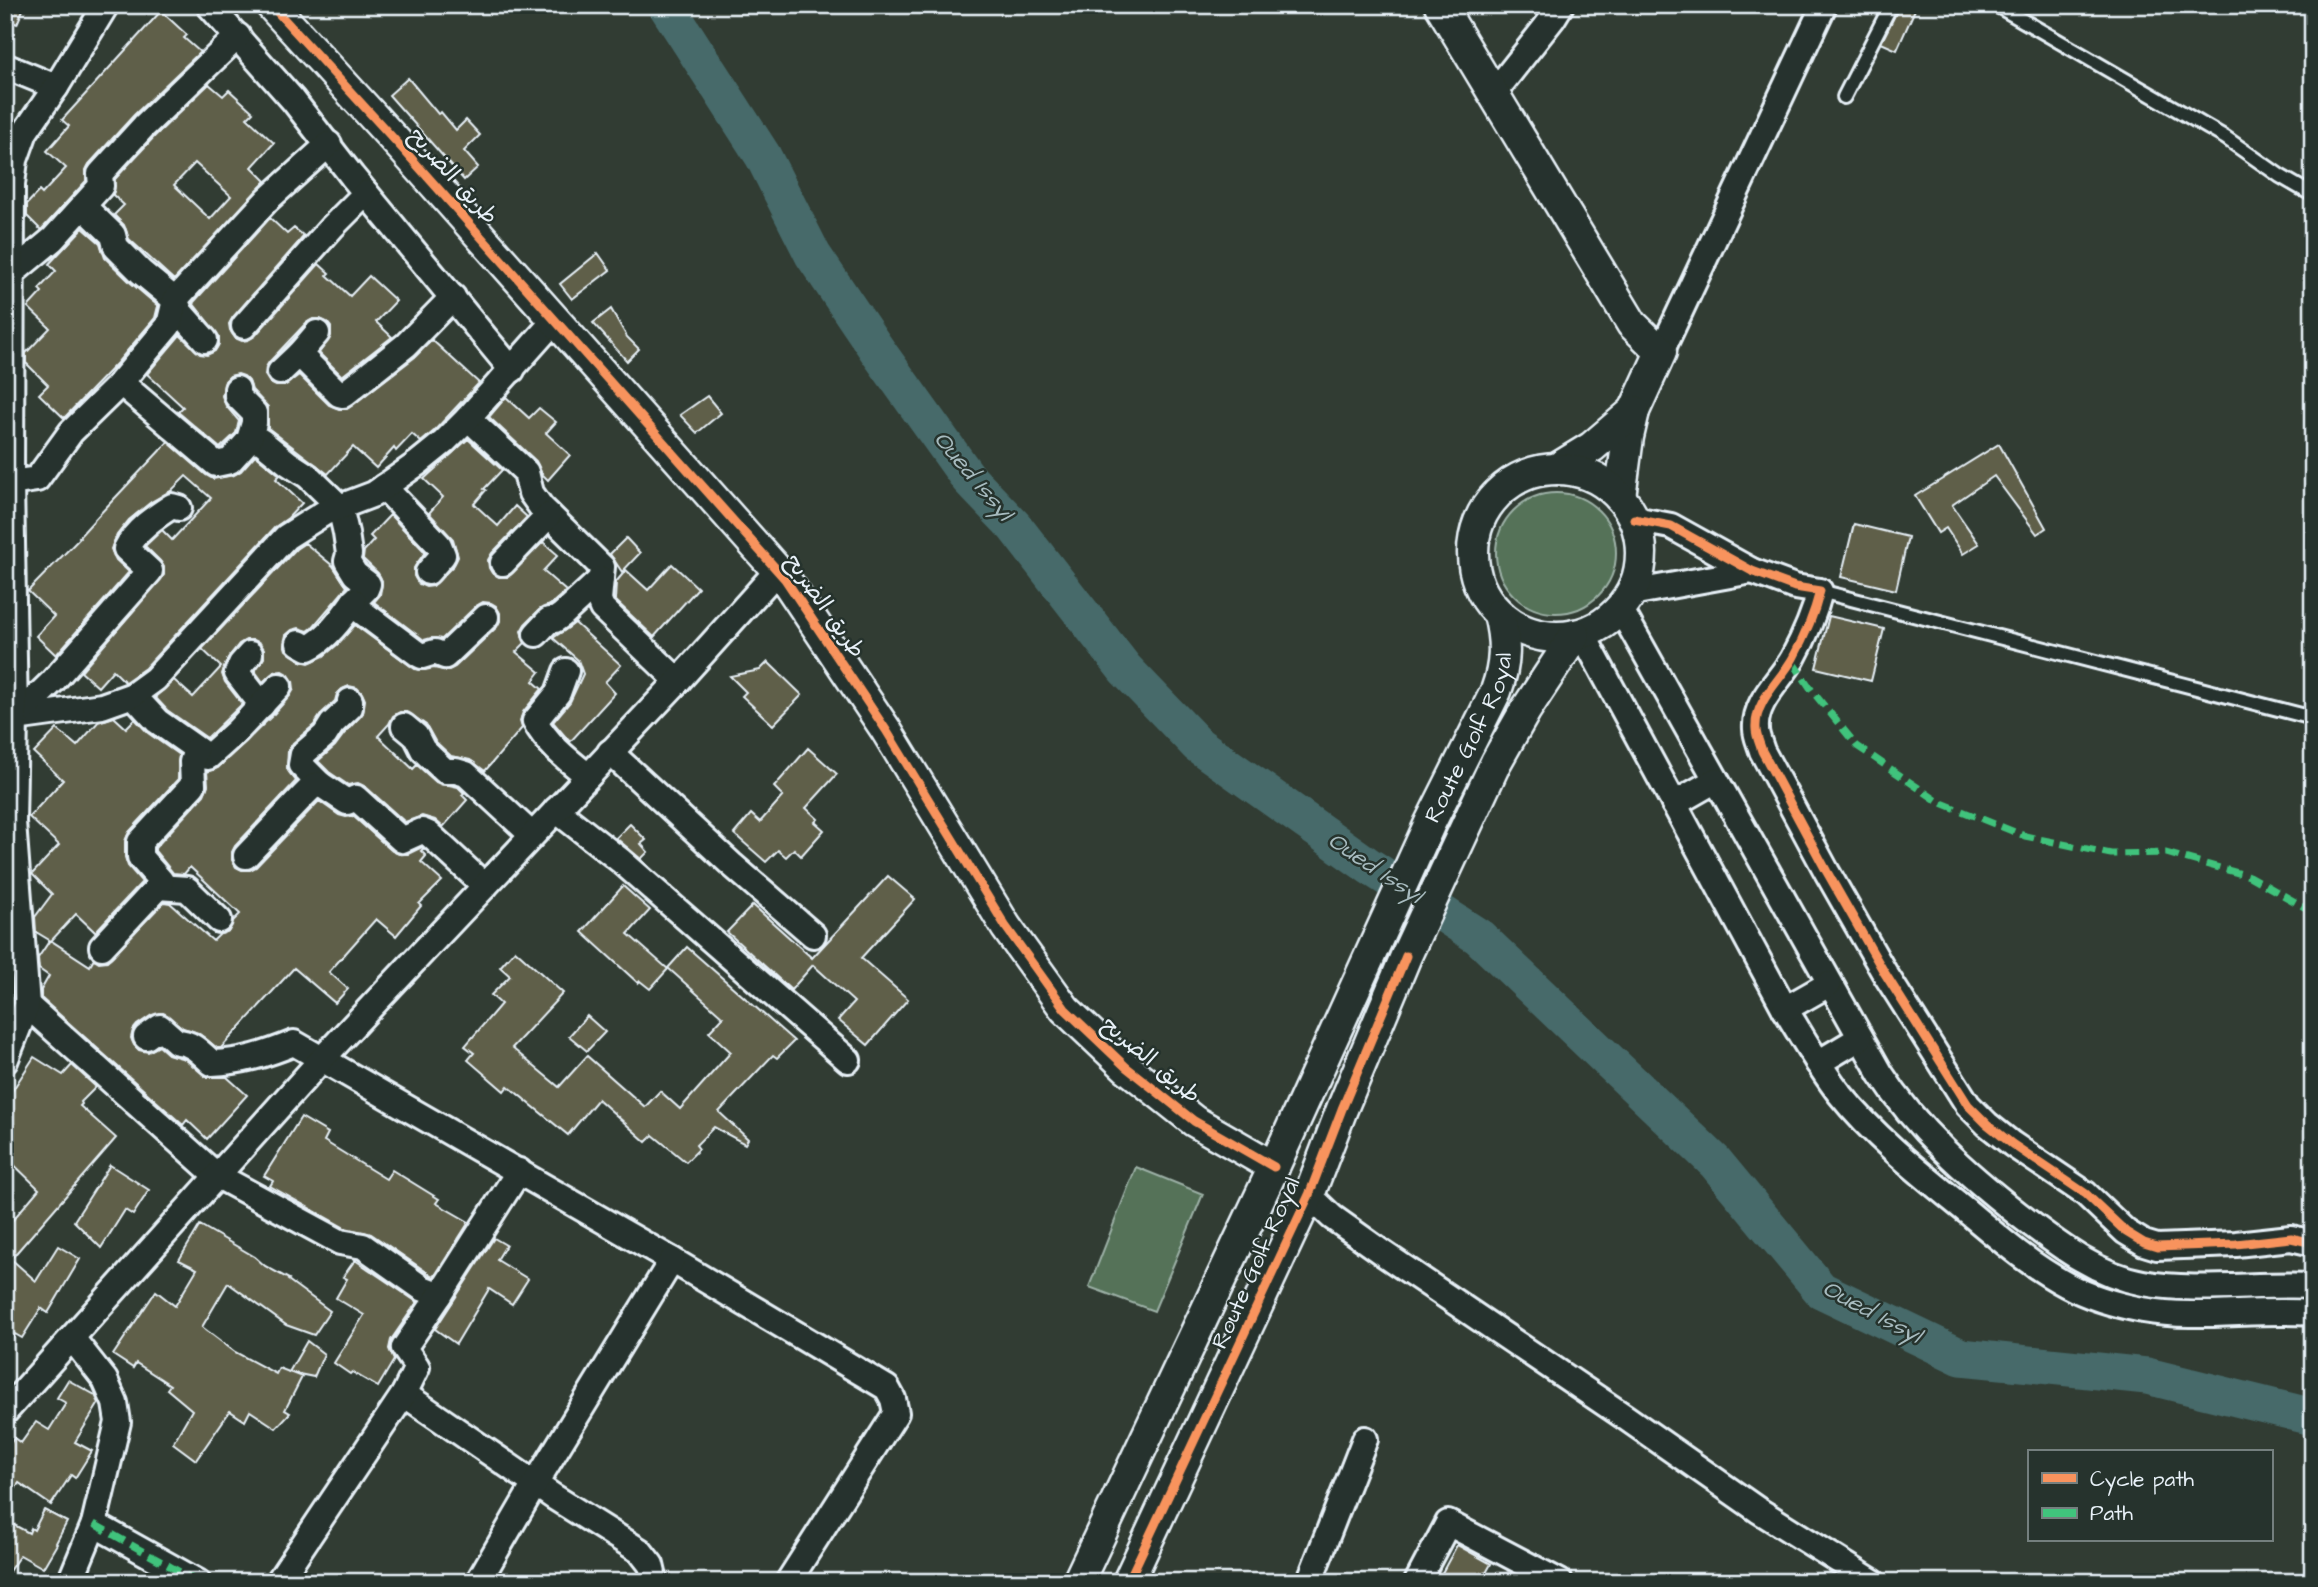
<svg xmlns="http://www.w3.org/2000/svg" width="2318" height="1587" font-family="'Architects Daughter','Playpen Sans Arabic',sans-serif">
  <rect width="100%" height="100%" fill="#313c33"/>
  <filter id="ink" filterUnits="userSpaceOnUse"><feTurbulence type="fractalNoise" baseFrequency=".0143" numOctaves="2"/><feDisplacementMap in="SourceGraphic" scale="14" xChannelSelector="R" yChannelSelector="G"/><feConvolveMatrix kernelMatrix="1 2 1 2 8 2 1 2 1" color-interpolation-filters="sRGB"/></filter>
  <g filter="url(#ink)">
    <g fill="#547259" stroke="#9eb2a8" stroke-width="2">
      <circle cx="1556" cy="553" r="60"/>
      <path d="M1136,1167L1203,1194L1154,1311L1089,1287Z"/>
    </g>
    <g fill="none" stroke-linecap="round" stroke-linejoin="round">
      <path stroke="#466a6a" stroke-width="37" d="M666,5L763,156L813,255L877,350L969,479L1014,526L1125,669L1198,745L1369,866L1479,937L1715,1162L1821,1290L1961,1357L2147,1376L2313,1417"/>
    </g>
    <g fill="#5f5f4a" stroke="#e8f1f8" stroke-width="2" fill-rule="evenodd">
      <path d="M5,5H25L17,24L5,19Z"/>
      <path d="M1900,5H1917L1897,50L1881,43Z"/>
      <path d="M161,11L187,35L184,38L200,52L134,115L89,164L86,170V181L41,230L27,216V204L39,191L42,194L66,168L47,151L69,126L62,120Z"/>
      <path d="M408,78L438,114L441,112L456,130L466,120L480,135L464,151L478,167L464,180L389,95Z"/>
      <path d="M209,84L223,96L229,90L253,112L247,118L274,143L252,167L266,181L174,280L129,239L124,225L114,215L124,205L113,195L115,179L155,136ZM195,163L231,196L210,219L174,185Z"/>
      <path d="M270,218L287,234L294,228L304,236L233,317L229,324L230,330L235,338L242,341L248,340L255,336L319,264L329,273L327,275L350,296L369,276L396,301L376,322L392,337L342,376L319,353L331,336V327L327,322L320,319H313L306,323L269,362L266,367L265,375L270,383L276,386H284L299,375L329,405L339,409H347L415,357L432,340L479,383L434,431L421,442L412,434L396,451L394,448L376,468L353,447L328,474L268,428V407L252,390L249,381L244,376L238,374L230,376L225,381L222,396L226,406L239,421L236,433L220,448L178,412L183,407L147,374L180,335L200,354L207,355L215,351L219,344V336L193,303Z"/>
      <path d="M83,228L100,243L105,258L131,283L158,306L155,318L117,363L64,418L39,394L48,385L26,363V353L50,328L28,307L42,292L39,289L56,271L49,264Z"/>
      <path d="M598,253L610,270L572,299L560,284Z"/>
      <path d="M611,309L627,337L639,349L627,361L593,323Z"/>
      <path d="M707,396L721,413L697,433L680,415Z"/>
      <path d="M506,397L529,418L539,408L556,422L546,433L570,455L548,480L542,474L536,461L489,417Z"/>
      <path d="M468,439L502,470L484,489L486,490L474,504L498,526L515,506L527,517L492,553L488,560L489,568L492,573L499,577H508L543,542L558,555L543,571L566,591L550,605L539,610L525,624L521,631L525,643L516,652L540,672L533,681L542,689L523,712L520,721L522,728L485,771L470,760L451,756L435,741L426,725L407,712H400L393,716L389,724L378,736L413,769L417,765L436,782L458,787L464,793L462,795L467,800L443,827L435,820L422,816L405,822L366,787L358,783L348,785L329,772L318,761L335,746L344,734L363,713L365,700L362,693L357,688L349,686L342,689L337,694L335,701L322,713L314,725L293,743L288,751L287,769L296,781L235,846L232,852V860L236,867L242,870H250L256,867L319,801L339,815L346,817L353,816L392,851L399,854H408L422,847L423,849L421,851L426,856L421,862L442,881L419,904L421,906L396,936L376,919L329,972L348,989L335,1003L294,968L221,1048H217L198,1033L183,1028L163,1013L152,1015L137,1025L133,1030L131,1038L134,1045L139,1050L148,1052L159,1046L168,1054L185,1059L206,1077H227L247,1095L207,1139L187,1120L183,1125L41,998V990L49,976L39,969L38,958L50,940L90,966L94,959L99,962L107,961L164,902L170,903L213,941L220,934L229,931L233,921L240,914L190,867L184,874L173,873L155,851V848L204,795L208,785L207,772L218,768L272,716L290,696L294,689L293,681L289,675L282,671L274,672L263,682L255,671L264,658V649L260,643L254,640H246L239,644L228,658L222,674L225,682L242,704L207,738L167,710L155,697L174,680L193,697L195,695L221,667L202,649L296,549L305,543L333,566L347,587L312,628L308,631L299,628L292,630L286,635L284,643L286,650L301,661L309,663L324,656L338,644L355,625L415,669L425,670L434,668L447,671L455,667L497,627L500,621V613L496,606L491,603L483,602L476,606L442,639L431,638L424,640L374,602L380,595L382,581L378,573L363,559L364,551L374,540L370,536L390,515L425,552L414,568V576L419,584L426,587L433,586L454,565L458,557L453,539L429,513L443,497L424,479Z"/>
      <path d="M168,442L206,475L213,479L234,475L241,471L255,455L280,475L276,479L302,503L288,518L275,527L145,668L125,682L113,670L98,687L81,672L164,575V567L160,561L145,546L162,530L172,540L211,498L186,476L171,491L151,502L129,520L117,535L111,549L116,560L129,572L56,655L36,636L54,616L28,591L80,538L79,537L97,517Z"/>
      <path d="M1999,444L2046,528L2037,534L1994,476L1952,505L1979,544L1963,554L1946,528L1938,533L1915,496Z"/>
      <path d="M1854,524L1908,537L1896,590L1841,577Z"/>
      <path d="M626,538L640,553L622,572L610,554Z"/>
      <path d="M672,564L698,588L654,637L615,600L616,582L626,570L648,590Z"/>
      <path d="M1829,616L1884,629L1871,681L1816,668Z"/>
      <path d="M575,623L621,665L605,682L615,693L570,742L553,722L570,702L583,674L578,660L553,638Z"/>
      <path d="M768,662L802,695L773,725L742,696L746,692L730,676L760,670Z"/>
      <path d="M114,717L126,728L135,719L148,733L179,755L178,779L129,832L125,841V857L128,866L142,882L95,932L76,914L51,941L36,932L35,917L52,894L32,874L59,845L29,817L63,780L34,753L57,729L77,746L98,722Z"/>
      <path d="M808,748L837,774L806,808L818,819L815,822L824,830L801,856L794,849L786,857L778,850L766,862L734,834L751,814L760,822L783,796L774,787Z"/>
      <path d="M630,824L646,840L641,844L648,852L641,859L616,838Z"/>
      <path d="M888,876L915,899L861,958L908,999L868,1045L838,1020L854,1002L813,965L791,990L727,932L753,905L812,958Z"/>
      <path d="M623,886L650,910L628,934L668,969L650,989L640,981L638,983L582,932Z"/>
      <path d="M687,947L794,1041L777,1058L773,1055L719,1112L748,1139L745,1144L714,1127L696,1145L699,1149L686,1162L653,1135L646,1142L598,1099L568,1135L508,1086L504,1091L468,1060L474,1053L465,1046L501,1004L491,995L510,976L500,967L515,950L563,993L512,1048L559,1087L587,1056L645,1107L660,1091L680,1109L731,1052L709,1032L723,1017L668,968Z"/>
      <path d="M587,1016L605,1032L587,1051L569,1036Z"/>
      <path d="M34,1057L63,1075L72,1065L96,1087L81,1102L82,1104L80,1106L116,1138L11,1259L36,1281L58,1246L80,1259L48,1313L41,1308L22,1338L15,1334L5,1350V1229L39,1189L5,1156V1102Z"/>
      <path d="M301,1117L328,1133L324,1141L386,1179L392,1170L439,1199L436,1203L469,1222L434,1277L371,1234L345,1228L270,1186L273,1181L264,1176Z"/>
      <path d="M110,1165L149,1190L133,1215L125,1210L101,1248L74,1221Z"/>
      <path d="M200,1225L255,1257L265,1266L289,1279L288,1280L330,1311L314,1335L286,1325L228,1283L202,1327L235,1352L276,1374L279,1368L302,1377L285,1410L290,1413L276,1428L250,1411L245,1421L230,1411L196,1460L173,1443L192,1410L167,1389L170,1385L136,1363L133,1368L113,1355L156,1291L175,1306L197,1269L179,1260Z"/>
      <path d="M494,1238L506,1245L497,1260L528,1279L512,1304L489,1289L456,1344L435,1329Z"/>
      <path d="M355,1260L417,1302L391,1340L389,1349L394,1360L378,1387L352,1372L350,1374L334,1363L364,1315L336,1298L347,1279L343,1277Z"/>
      <path d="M307,1341L324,1354L314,1377L289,1372Z"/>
      <path d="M68,1380L95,1395L99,1403L75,1442L92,1451L75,1478L71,1475L51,1505L19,1483L5,1503V1451L14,1438L21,1443L36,1422L49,1430L66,1403L57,1398Z"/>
      <path d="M44,1510L67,1522L56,1543L57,1544L43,1568L20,1555L5,1577V1520L29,1533L31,1528L34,1530Z"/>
      <path d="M1457,1545L1491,1564L1481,1582H1437Z"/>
    </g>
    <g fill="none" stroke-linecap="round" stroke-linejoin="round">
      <g stroke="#e8f1f8" stroke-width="18">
        <g id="service">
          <path d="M1996,5L2226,138L2280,176L2313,195"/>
          <path d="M1844,97L1891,5"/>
          <path d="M1820,591L2313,718"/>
        </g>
      </g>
      <g stroke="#e8f1f8" stroke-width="30">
        <g id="minor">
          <path d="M209,5L293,100L352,176L512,370"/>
          <path d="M5,66L56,87"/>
          <path d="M1493,94L1553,18L1561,5"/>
          <path d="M83,206L113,235L116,247L141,272L175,300L181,313L205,340"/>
          <path d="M12,273L53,239L101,186L100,174L144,126L238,36"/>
          <path d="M244,326L332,227L366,193"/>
          <path d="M317,333L299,354L339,394L343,395L406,345L453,297"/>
          <path d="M1661,352L1824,5"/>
          <path d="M280,372L299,354"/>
          <path d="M121,383L216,464L230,461L249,440L261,441L288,463L308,476L340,507L346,533L349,554L347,561L355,574L368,584L366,589L354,601L358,609L418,654L422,656L435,652L445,656L486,617"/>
          <path d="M237,389V396L254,413V423L249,440"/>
          <path d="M468,418L526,472L531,493L541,507L602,567L599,600L602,608L678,681"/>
          <path d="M11,483L37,479L71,432L116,388L169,325L175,300L267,200L329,144"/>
          <path d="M384,487L439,545L443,555L428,572"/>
          <path d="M1634,519L1671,526L1752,571L1795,587L1820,591C1814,615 1805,636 1793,658C1781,680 1754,701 1756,729C1756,736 1760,744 1762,751L1827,872L1884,972L1968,1105L1987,1124L2012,1144L2086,1194L2126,1232L2144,1243L2157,1247L2236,1244L2291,1238L2313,1243"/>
          <path d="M503,563L549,515"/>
          <path d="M1631,593L1752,571"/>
          <path d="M1620,608L1881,1074C1917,1130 1966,1173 2018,1214C2056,1243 2094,1274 2143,1283C2198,1293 2257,1283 2313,1286"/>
          <path d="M1582,633L1785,1009C1803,1038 1819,1067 1840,1094C1876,1139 1925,1177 1969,1213C2000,1239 2031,1266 2067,1285C2091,1298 2117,1305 2143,1310C2199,1320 2256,1308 2313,1313"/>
          <path d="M536,634L549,620H555L562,615L601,579"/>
          <path d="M299,643L308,648C327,639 342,618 354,601"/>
          <path d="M250,654L241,664L237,673L262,705"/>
          <path d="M566,671L558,693L535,721C547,744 568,760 588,776"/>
          <path d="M133,695L157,721L208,757L237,731L279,686"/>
          <path d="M5,718H15L102,706L133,695L155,679L286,537L324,513L374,494L418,463L444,442L468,418L555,320"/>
          <path d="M15,718L53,681L150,571L126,549C135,530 155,517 172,506L179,508"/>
          <path d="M404,726L416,736L423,750L445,771H456L466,774L532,835"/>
          <path d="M610,752L731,864L813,935"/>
          <path d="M320,784L301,765L303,754L325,735L332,724L350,707V701"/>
          <path d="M1674,804L1716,780"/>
          <path d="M556,810L621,861L848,1060"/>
          <path d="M246,856L303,796L311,788L320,784L347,802L356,798L402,840L422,831L429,834L485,886"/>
          <path d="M158,887L187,889L219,920"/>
          <path d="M102,947L158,887L161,881L140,857V842L193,785L192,762L196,749"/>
          <path d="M27,1005L216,1175L340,1242L363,1246L422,1288L440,1295"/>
          <path d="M1785,1009L1829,984"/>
          <path d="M146,1037L160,1027L177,1042C192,1042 201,1053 212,1063C242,1062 267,1054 294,1043L672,1260L887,1388L893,1399L896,1413L788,1582"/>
          <path d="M5,1061L27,1005L13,822L15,718L11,483L12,184L15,160L25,132L56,87L106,5"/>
          <path d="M1818,1063L1860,1038"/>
          <path d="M1309,1195L1332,1217L1384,1254L1625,1417L1758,1510L1873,1582"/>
          <path d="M404,1394L554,1497L640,1551L651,1565L655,1582"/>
          <path d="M5,1412L322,1059L678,681L778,570"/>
          <path d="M94,1524L198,1582"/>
          <path d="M70,1582L94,1524L118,1422L115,1403L105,1380L72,1338"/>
          <path d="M278,1582L404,1394L417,1367L404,1348L440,1295L519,1171"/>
          <path d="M478,1582L535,1484L672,1260"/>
          <path d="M1309,1582L1365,1439"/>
          <path d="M1417,1582L1448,1523L1560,1582"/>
        </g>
      </g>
      <g stroke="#e8f1f8" stroke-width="35">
        <g id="tertiary">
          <path d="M271,5L402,148L785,579L886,730L1006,927L1065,1009L1126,1067L1194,1121L1274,1167"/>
          <path d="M1440,5L1632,324L1661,352L1634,411L1628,437L1620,497"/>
          <path d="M1556,469L1592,447L1634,411"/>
          <circle cx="1557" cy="553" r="84"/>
          <path id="s1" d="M1078,1582L1274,1167L1430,823L1496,691C1506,664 1506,642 1499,614"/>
          <path d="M1128,1582L1309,1195L1342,1109L1406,956L1496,762L1525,711L1575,635"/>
        </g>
      </g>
      <use href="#service" stroke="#26332d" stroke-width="12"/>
      <use href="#minor" stroke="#26332d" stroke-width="24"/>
      <use href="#tertiary" stroke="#26332d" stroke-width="30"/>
      <g stroke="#40c37c" stroke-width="7" stroke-dasharray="14 7" stroke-linecap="butt">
        <path d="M1792,661L1813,692L1857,746L1939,802L2025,836L2111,854L2166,853L2249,876L2306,908L2313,909"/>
        <path d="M94,1524L198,1582"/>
      </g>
      <g stroke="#26332d" stroke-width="13">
        <g id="cycleway">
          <path d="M271,5L402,148L785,579L886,730L1006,927L1065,1009L1126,1067L1194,1121L1274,1167"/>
          <path d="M1634,519L1671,526L1752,571L1795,587L1820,591C1814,615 1805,636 1793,658C1781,680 1754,701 1756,729C1756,736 1760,744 1762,751L1827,872L1884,972L1968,1105L1987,1124L2012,1144L2086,1194L2126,1232L2144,1243L2157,1247L2236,1244L2291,1238L2313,1243"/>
          <path d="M1128,1582L1309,1195L1342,1109L1406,956"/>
        </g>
      </g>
      <use href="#cycleway" stroke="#f8935d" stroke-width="9"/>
    </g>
  </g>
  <g text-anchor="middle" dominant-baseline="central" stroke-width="5" stroke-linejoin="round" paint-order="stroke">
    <g font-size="23" fill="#e8f1f8" stroke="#26332d">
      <text transform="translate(453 176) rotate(48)">طريق الضريح</text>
      <text transform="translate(825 606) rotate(55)">طريق الضريح</text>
      <text stroke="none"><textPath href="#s1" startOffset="931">Route Golf Royal</textPath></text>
      <text transform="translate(1151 1060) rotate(40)">طريق الضريح</text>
      <text transform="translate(1256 1263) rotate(-66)">Route Golf Royal</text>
    </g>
    <g font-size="24" font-style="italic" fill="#a7bbbf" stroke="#26332d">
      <text transform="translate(973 476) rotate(50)">Oued Issyl</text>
      <text transform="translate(1375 868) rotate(34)">Oued Issyl</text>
      <text transform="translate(1872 1312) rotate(28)">Oued Issyl</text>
    </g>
  </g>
  <rect width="2318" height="1587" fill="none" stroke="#26332d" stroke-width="28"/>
  <rect x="14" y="14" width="2290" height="1559" fill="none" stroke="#e8f1f8" stroke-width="2.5" filter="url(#ink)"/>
  <rect x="2028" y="1450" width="245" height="91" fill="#26332d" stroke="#747f7e" stroke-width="2"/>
  <rect x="2042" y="1473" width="35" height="10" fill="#f8935d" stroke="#747f7e" stroke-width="2"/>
  <text x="2090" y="1486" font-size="21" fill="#e8f1f8">Cycle path</text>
  <rect x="2042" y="1508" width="35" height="10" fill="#40c37c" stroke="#747f7e" stroke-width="2"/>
  <text x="2090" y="1520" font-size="21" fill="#e8f1f8">Path</text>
</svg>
